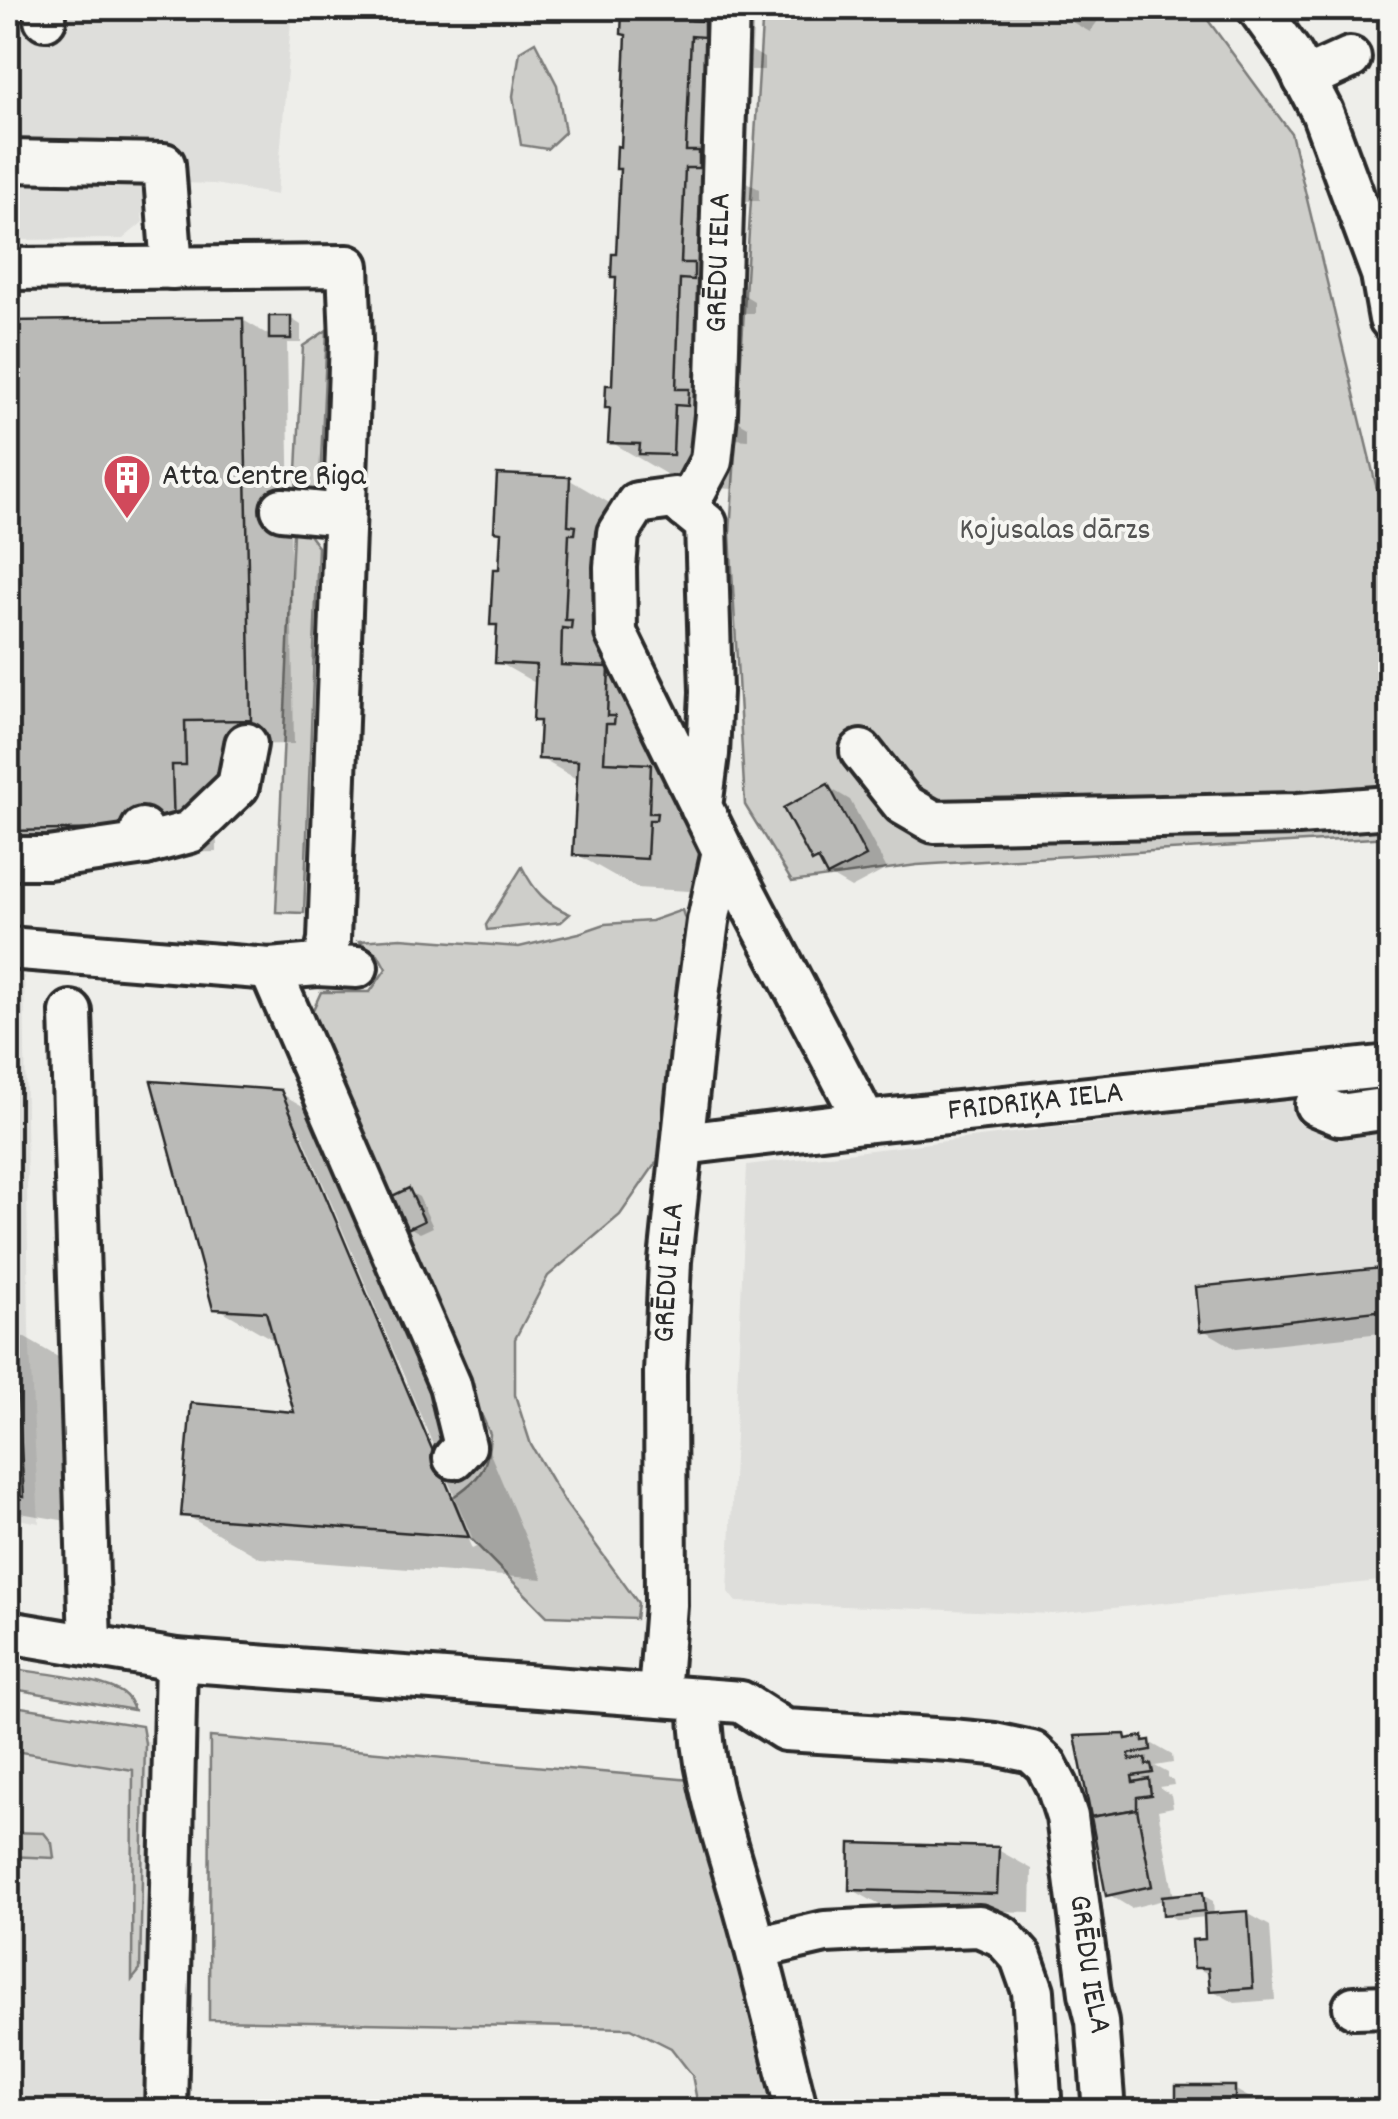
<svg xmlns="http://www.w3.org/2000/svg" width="1398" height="2119" font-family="Dekko,sans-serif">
  <rect width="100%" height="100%" fill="#eeeeea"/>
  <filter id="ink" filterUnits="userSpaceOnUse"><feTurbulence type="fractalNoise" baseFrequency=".01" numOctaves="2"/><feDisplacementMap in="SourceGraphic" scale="20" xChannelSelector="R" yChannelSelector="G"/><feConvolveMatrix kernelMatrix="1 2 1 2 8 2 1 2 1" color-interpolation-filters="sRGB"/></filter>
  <g filter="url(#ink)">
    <g fill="#dededb">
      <path d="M8,8H292L277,195L214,184L180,183L176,209L142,213L143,222L123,239L8,240Z"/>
      <path d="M8,976H24L29,1329L39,1523L8,1517Z"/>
      <path d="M1312,1088L1321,1137L1390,1130V1580L1053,1614L736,1602L728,1592L747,1165L1103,1122L1173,1106Z"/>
      <path d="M8,1721L151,1742L147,2111L8,2112Z"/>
    </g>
    <g fill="#cececa" stroke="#7c7c7a" stroke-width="2.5">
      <path d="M763,8H1199L1291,133L1390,543V837L917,865L792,882L745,805L730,534Z"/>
      <path d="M535,42L557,85L565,132L547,149L521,145L513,96L520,51Z"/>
      <path d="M327,330L320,483L312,492H296L303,346Z"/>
      <path d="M293,532H307L318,547L304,913L276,912Z"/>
      <path d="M522,867C534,891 546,904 570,914L561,922L487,930L486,925Z"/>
      <path d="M682,910L686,922L665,1120L658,1160L620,1215L548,1276L515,1339V1395L531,1445L564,1501L638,1603L636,1619L547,1616L469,1537L453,1497C481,1478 488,1469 490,1434L311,1034V1014L321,992H370L386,969L378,954L359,941L401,938L519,947L579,933L605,924L651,921Z"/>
      <path d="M8,1668C35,1673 107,1678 126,1696C131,1701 131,1704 134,1710L8,1688Z"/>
      <path d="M8,1705L142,1726L145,1743L140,1970L132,1980L133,1770L8,1750Z"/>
      <path d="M210,1737L691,1780L774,2111H699L692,2075L671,2048L631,2028L209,2020Z"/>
      <path d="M8,1832L44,1833L52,1843L54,1858L8,1856Z"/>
    </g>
    <g fill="#0003" fill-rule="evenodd">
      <path d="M132,8H284L283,16Z"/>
      <path d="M630,8H754L752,51L764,58V70H751L746,182L759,189V201H745L741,293L754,301V313H740L736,420L748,427V440L735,439L733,489L702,487L684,477H671L611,442L618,278L613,276L619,256Z"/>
      <path d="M1047,8H1107L1090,32Z"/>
      <path d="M1311,8H1390V21L1333,20Z"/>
      <path d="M290,318L301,325V343H287L294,744L229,745L216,789L217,852L8,856V324L243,320L272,337Z"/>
      <path d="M570,480L630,515L628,559L636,563L635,568H629L625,654L711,802L707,892L636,888L576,854L580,781L540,758L542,723L535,720L537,684L498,662L499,628L493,624L501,572L503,534L496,530Z"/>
      <path d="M828,787L850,800L887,869L851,888L829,875L824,866L814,860Z"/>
      <path d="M280,1093L357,1137L543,1579L260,1558L184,1514L297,1414L277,1342L216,1307ZM294,1129H300L476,1547L472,1549Z"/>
      <path d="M408,1191L419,1197L433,1227L420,1233L409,1227Z"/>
      <path d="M1381,1270L1390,1275V1332L1236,1349L1202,1329Z"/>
      <path d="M8,1330L13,1331L58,1357L67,1521L8,1511Z"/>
      <path d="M1124,1737L1131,1740L1142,1738L1172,1755L1173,1763L1155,1766L1168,1773V1777L1173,1780L1174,1785L1159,1787L1171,1795L1173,1807L1158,1810L1174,1898L1202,1895L1213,1901L1214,1916L1247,1913L1270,1926L1275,2000L1235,2003L1212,1990L1211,1976L1196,1967L1208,1942L1206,1917L1177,1920L1166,1914L1164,1900L1131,1908L1108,1894Z"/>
      <path d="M998,1850L1032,1869L1031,1912L885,1908L851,1889Z"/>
      <path d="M1234,2089L1257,2102V2112H1178Z"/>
    </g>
    <g fill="#babab7" stroke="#2b2b2b" stroke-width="2.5">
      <path d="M627,8H692V20L704,21V37L691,36L686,151H699V168H685L681,263H694V280L680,279L676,389H689L688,406L675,405L673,455L639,454L640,444L608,443L610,408H605L606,385H612L616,277H611L612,254H616L620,169H616L617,146L621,147L626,35L621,34L622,12H627Z"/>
      <rect x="269" y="316" width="22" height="23"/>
      <path d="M243,318L251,720L185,721L186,765H172L174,828L8,831V321Z"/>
      <path d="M497,474L570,477L568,525L576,526L575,534H569L565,620H572L571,629L562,628L561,665L609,667L607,716H615L614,724H606L604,762L651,764L649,813H657L656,820H649L647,859L573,855L578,761L538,759L540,721H533L536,665L495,663L497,625H490L493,569H499L501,532L494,531Z"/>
      <path d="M828,784L866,856L827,876L818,859L812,862L783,808Z"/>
      <path d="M151,1081L281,1090L469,1537L181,1516L191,1403L294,1412L266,1312L213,1309Z"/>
      <path d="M409,1188L424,1221L407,1229L392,1196Z"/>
      <path d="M1382,1268L1386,1310L1200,1331L1196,1287Z"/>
      <path d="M8,1328L14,1329L24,1497L8,1494Z"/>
      <path d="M1125,1734L1126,1739L1143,1736V1741L1150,1740L1151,1750L1129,1754L1130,1760L1146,1758V1765L1151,1764L1153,1773L1132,1776L1133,1782L1149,1779L1151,1795L1137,1797V1809L1091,1817L1075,1736Z"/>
      <path d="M1137,1809L1152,1886L1106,1896L1091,1817Z"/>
      <path d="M850,1843L999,1847L997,1894L849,1890Z"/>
      <path d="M1203,1892L1205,1911L1163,1915L1162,1896Z"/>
      <path d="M1248,1911L1253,1988L1210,1991L1208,1968H1194L1192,1940L1205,1939L1204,1914Z"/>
      <rect x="1176" y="2086" width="59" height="26"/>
    </g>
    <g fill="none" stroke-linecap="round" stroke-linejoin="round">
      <g stroke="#2b2b2b" stroke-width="48">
        <g id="minor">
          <path d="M45,8V19"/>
          <path d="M1258,8L1292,55L1322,112L1382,274L1390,319"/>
          <path d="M1304,79L1350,58"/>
          <path d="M8,161L164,164L172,268"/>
          <path d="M8,269L348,266L351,340L329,940L326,953L317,965L270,969L8,948"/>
          <path id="s1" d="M686,508L711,461L716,415L728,8"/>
          <path d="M282,509L344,515"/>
          <path d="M861,751L903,804L934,822L1298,814L1390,807"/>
          <path d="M701,807L708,754L711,692L706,524L674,498L637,503L618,533L615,567L616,633L723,851L858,1108L863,1122"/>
          <path d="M145,844L190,832L238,786L246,744"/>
          <path d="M8,858H48L145,844L142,829"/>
          <path d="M317,965L357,967"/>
          <path d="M270,969L450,1385L465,1446L454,1458"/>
          <path d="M71,1012L90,1645"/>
          <path d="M1316,1105L1340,1115L1390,1108"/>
          <path id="s2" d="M683,1144L863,1122L1390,1066"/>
          <path id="s3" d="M8,1632L176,1660L741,1702L785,1730L951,1740L994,1744L1032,1752L1046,1765L1057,1786L1067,1817L1090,1993L1097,2021L1104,2112"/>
          <path id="s4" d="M659,1694L666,1605L665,1373L670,1261L698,995L708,921L723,851"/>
          <path d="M701,1699C699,1770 726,1842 745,1909C764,1976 780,2044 797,2112"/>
          <path d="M756,1948L825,1932L886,1929L979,1926L1002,1936L1021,1957L1033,1991L1041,2112"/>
          <path d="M1354,2007L1390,2006"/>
          <path d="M166,2112L176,1660"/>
        </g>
      </g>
      <use href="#minor" stroke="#f6f6f2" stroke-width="40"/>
    </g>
  </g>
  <defs>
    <g id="building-pin" transform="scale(2.5)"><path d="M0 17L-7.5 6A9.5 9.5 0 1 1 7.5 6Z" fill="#d1495b" stroke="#f6f6f2"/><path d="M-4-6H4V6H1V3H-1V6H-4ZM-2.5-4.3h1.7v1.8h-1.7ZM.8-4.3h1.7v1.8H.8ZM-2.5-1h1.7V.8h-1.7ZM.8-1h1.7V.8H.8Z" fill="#fff"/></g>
  </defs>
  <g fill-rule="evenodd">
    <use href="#building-pin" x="127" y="478"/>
  </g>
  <g text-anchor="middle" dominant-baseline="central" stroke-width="8" stroke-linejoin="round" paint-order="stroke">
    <g font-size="32" fill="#2b2b2b" stroke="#f6f6f2">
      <text stroke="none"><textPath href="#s1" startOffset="252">GRĒDU IELA</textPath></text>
      <text stroke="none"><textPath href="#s2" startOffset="355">FRIDRIĶA IELA</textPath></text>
      <text stroke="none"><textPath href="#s4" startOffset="422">GRĒDU IELA</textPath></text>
      <text stroke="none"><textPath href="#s3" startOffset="1262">GRĒDU IELA</textPath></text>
    </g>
    <g font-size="32" fill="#2b2b2b" stroke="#f6f6f2" text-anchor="start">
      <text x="162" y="478">Atta Centre Riga</text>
    </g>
    <g font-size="32" fill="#545453" stroke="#f6f6f2">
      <text x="1055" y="532">Kojusalas dārzs</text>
    </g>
  </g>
  <rect width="1398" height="2119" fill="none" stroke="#f6f6f2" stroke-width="40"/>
  <rect x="20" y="20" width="1358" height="2079" fill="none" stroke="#2b2b2b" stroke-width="4" filter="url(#ink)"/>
</svg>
